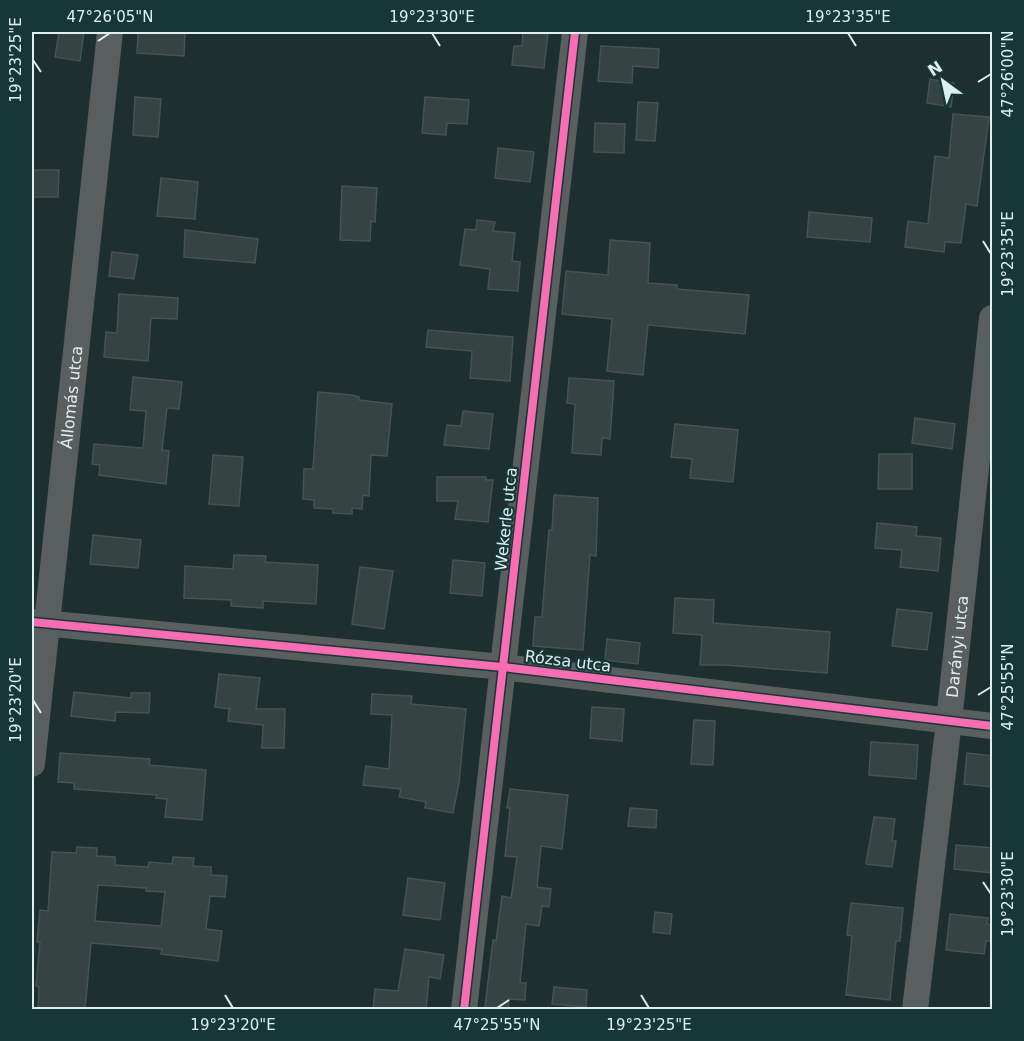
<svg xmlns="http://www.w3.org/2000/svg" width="1024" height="1041" font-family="'DejaVu Sans',sans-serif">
  <rect width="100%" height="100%" fill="#1e2f2f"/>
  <g fill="#354443" stroke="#455353" stroke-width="1.5" fill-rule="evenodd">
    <path d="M59,32H84L80,61L55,57Z"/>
    <path d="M138,32H185L184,56L137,53Z"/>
    <path d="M523,32L548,33L544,68L512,65L514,46H522Z"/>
    <path d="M601,46L659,49L658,68L633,66L632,83L598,81Z"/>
    <path d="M930,79L954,83L951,107L927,103Z"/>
    <path d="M135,97L161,99L158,137L133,135Z"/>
    <path d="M425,97L469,100L467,124L447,123L446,135L422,133Z"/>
    <path d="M638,102L658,103L655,141L636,140Z"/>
    <path d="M953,114L989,117L977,206L966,204L961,243L945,242L944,252L905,247L908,221L928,224L935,156L949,158Z"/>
    <path d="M595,123L625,124L624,153L594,152Z"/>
    <path d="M498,148L534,152L530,182L495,178Z"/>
    <path d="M32,170H59L58,197H32Z"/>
    <path d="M161,178L198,182L195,219L157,216Z"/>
    <path d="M342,186L377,188L375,222L371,221L370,241L340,240Z"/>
    <path d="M809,212L872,218L870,242L807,237Z"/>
    <path d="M477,220L495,222L493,231L515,233L512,261L520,262L518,291L488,289L490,269L460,265L465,229L476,230Z"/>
    <path d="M185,230L258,239L255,263L184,257Z"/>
    <path d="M610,240L650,243L648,283L677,285V289L749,295L745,334L648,325L643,375L607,371L612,319L562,314L566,271L608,275Z"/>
    <path d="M112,252L138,255L134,279L109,276Z"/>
    <path d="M119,294L178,298L177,319L151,318L148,361L104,357L106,332L117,333Z"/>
    <path d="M428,330L513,337L510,381L470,378L472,351L426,347Z"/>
    <path d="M133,377L182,382L179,409L167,408L162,450L169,451L166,484L99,475L100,465L92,464L94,444L143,448L146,411L130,410Z"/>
    <path d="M569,378L614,381L610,439L602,438L601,455L572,453L575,404L567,403Z"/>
    <path d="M318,392L352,395L359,397V400L392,404L387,456L371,455L369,496L363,495L362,509L352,508V514L333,513V509L314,508V500L303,499L304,469H313Z"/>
    <path d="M463,411L493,414L489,449L444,445L447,425L461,426Z"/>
    <path d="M915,418L955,424L952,449L912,443Z"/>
    <path d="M675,424L738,430L733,482L690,478L692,459L671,457Z"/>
    <path d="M879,454H912V489H878Z"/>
    <path d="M213,455L243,457L239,506L209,504Z"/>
    <path d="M437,477H486V480H493L488,522L455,519L458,501H437Z"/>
    <path d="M554,495L598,498L596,556L590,555L583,650L533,646L535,617H542L546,564L549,530H552Z"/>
    <path d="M877,523L917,527L916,536L941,538L938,571L900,567L902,550L875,548Z"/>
    <path d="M93,535L141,540L138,568L90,564Z"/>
    <path d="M234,555L266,556L265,562L318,565L316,604L263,601V608L231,606V600L184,598L185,566L233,569Z"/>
    <path d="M453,560L485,563L482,596L450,593Z"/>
    <path d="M360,567L393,571L384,629L352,624Z"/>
    <path d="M675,598L714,600L713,623L830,632L827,673L725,665H700L702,635L673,633Z"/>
    <path d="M897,609L932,613L927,650L892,646Z"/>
    <path d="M607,639L640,643L638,664L605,660Z"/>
    <path d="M219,674L260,678L256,709H285L284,748H262L263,725L228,721L229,708L231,709L215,707Z"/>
    <path d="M74,692L131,698V693H150L149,713L116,712L115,721L71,716Z"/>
    <path d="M372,694L412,696L411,704L466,709L459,783L453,813L425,808L426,802L399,797L401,789L363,785L366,766L389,769L392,715L371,714Z"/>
    <path d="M592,707L624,709L622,741L590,738Z"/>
    <path d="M694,720L715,721L713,765L691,764Z"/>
    <path d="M871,742L918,745L916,779L869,775Z"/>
    <path d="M60,753L150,759L149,765L206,770L202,820L165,817L167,799L156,798L157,795L74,789V783L58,782Z"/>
    <path d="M967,753L993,756V787L964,784Z"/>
    <path d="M510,789L568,795L562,849L541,846L537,887L551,889L549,907L542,906L539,926L526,924L520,983H526L525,1000L509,999L508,1009L485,1007L493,940L496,941L502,896L511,898L517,857L505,856L510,808H507Z"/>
    <path d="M630,808L657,810L656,828L628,826Z"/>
    <path d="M874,817L895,819L892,841H896L892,867L866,864Z"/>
    <path d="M956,845L993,848V873L954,869Z"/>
    <path d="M77,847L97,848V856L115,857V865L148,867L149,862L172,864L173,857L194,858L193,866L211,867V875L227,876L225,897L210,896L206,929L222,931L218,961L161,954L162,949L91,943L85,1010H38L39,987L36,986L40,942H37L40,910L48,911L52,852L76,853ZM98,885L146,888V891L165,892L161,926L95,921Z"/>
    <path d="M408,878L445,883L440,920L403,915Z"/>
    <path d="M851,903L903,908L900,941H896L890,1000L846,995L852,936L847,935Z"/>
    <path d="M655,912L672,914L670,934L653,932Z"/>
    <path d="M950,914L988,918L987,924L993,925V941H986L984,954L946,950Z"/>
    <path d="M405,949L444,955L440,979L429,977L426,1010H373L375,989L398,991Z"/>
    <path d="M554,987L587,990L586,1007L552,1004Z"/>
  </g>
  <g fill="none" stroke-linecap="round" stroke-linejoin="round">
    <g stroke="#595f5f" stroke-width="26">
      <path d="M32,622L503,667L992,726"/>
      <path id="s1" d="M32,764L110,32"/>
      <path d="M464,1010L575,32"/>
      <path id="s2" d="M915,1010L949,721L992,318"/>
    </g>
    <g stroke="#163736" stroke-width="11">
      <g id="cycleway">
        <path d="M32,622L503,667L992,726"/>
        <path d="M464,1010L575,32"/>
      </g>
    </g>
    <use href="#cycleway" stroke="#f96db3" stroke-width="8"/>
  </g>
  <path fill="none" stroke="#ddf0ee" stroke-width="2" d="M432,33L440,46M848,33L856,46M98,41L110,33M33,60L41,72M978,82L991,74M983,241L991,254M978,695L991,687M33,700L41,713M983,882L991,894M225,995L233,1008M641,995L649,1008M497,1008L509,1000"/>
  <g text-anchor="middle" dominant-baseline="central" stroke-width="4.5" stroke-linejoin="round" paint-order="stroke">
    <g font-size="16" fill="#ddf0ee" stroke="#163736">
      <text stroke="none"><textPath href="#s1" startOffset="369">Állomás utca</textPath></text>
      <text transform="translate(506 519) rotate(-84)">Wekerle utca</text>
      <text stroke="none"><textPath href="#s2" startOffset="366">Darányi utca</textPath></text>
      <text transform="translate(568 661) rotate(7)">Rózsa utca</text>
    </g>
  </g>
  <rect width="1024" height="1041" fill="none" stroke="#163736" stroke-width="66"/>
  <g transform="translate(943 81) rotate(327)" stroke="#163736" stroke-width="4.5" paint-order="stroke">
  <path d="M0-4.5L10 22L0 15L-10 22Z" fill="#ddf0ee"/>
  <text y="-9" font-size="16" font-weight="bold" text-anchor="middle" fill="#ddf0ee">N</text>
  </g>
  <rect x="33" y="33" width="958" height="975" fill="none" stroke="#ddf0ee" stroke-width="2"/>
  <g font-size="15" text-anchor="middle" fill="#ddf0ee">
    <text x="110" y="22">47°26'05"N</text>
    <text x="432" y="22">19°23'30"E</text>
    <text x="848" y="22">19°23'35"E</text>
    <text transform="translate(16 60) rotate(-90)" y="5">19°23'25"E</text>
    <text transform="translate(1008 74) rotate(-90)" y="5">47°26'00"N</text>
    <text transform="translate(1008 254) rotate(-90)" y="5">19°23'35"E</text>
    <text transform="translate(1008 687) rotate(-90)" y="5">47°25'55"N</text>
    <text transform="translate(16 700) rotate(-90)" y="5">19°23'20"E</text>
    <text transform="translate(1008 894) rotate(-90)" y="5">19°23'30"E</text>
    <text x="233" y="1030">19°23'20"E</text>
    <text x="497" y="1030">47°25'55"N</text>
    <text x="649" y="1030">19°23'25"E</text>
  </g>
</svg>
